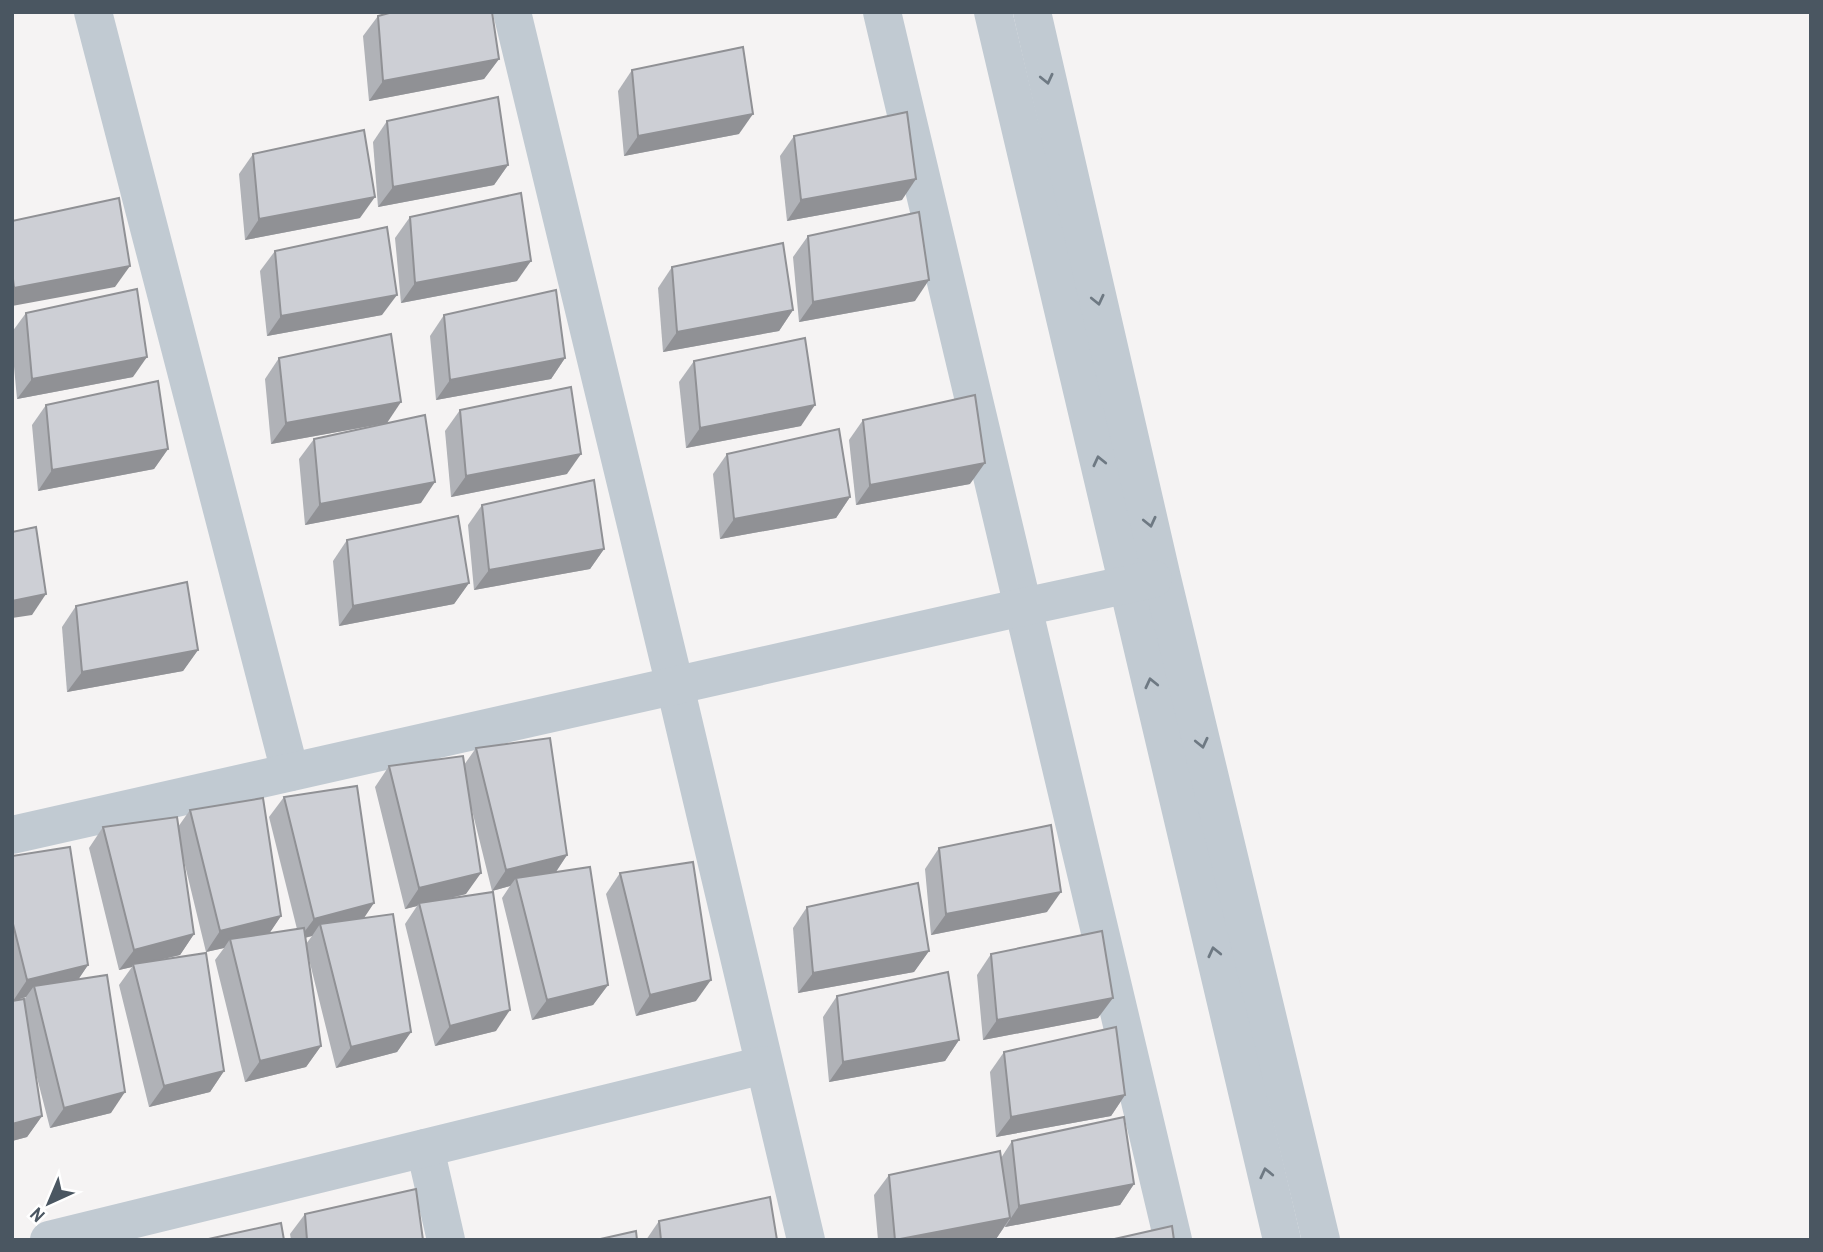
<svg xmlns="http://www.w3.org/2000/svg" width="1823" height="1252" font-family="'Archivo Narrow',sans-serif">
  <rect width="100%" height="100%" fill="#f5f3f3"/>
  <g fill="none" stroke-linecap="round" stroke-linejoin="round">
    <g stroke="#c1cad2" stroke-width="38">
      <path d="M93,12L290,772"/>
      <path d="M512,12L675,686L806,1240"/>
      <path d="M882,12L1173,1240"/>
      <path d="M993,12L1282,1240"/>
      <path d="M1032,12L1162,578L1321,1240"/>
      <path d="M12,835L1023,607L1153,579"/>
      <path d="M425,1148L446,1240"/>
      <path d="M49,1240L764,1065"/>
    </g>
  </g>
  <g fill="#b0b2b7" fill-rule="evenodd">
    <path d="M378,16L499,59L484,79L369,101L363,36Z"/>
    <path d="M632,70L739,134L624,156L618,91Z"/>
    <path d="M387,121L508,165L494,185L378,207L373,142Z"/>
    <path d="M794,136L902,200L787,221L780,156Z"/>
    <path d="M253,154L360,218L245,240L239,174Z"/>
    <path d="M410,217L517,281L401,303L395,238Z"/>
    <path d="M808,236L915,301L799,322L793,257Z"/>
    <path d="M275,251L382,315L267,336L260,271Z"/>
    <path d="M672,267L793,310L779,331L663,352L658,288Z"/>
    <path d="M26,313L133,377L17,399L12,345V332Z"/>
    <path d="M444,315L565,358L551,379L436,400L430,336Z"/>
    <path d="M279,358L387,423L271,444L265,379Z"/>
    <path d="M694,361L801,426L686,448L679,382Z"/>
    <path d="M46,405L168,449L154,469L38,491L32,425Z"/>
    <path d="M460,410L567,474L451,497L445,431Z"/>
    <path d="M863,420L970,484L856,505L849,440Z"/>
    <path d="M314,439L421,503L305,525L299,459Z"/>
    <path d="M727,454L850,497L836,518L720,539L713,474Z"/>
    <path d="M482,505L604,549L590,569L474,590L468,525Z"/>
    <path d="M347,540L469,583L454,604L339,626L333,561Z"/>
    <path d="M76,606L198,650L183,671L67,692L62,627Z"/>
    <path d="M476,748L567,855L556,872L608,985L593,1005L532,1020L502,898L510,886L492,891L470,802L466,894L443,900L496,1031L435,1046L405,924L417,906L405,909L375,787L389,766L464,765Z"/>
    <path d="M284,797L364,918L411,1032L397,1052L336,1068L307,951L321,1046L306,1067L245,1082L215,960L224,948L206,952L183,857L194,934L180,955L154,961L224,1071L210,1092L149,1107L119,985L132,967L119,970L89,848L103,827H178L190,810L281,916L269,933L297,929L269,817ZM312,936L306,944L305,938Z"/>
    <path d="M939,848L1047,912L931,935L925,869Z"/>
    <path d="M12,856L88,965L78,979L111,1113L50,1128L33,1062L42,1116L27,1137L12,1141ZM26,997L24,1000L13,1001Z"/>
    <path d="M620,873L696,1001L636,1016L606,894Z"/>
    <path d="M807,907L929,951L914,972L798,993L793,928Z"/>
    <path d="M991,954L1098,1018L983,1040L977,975Z"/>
    <path d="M837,996L959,1040L945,1061L829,1082L823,1017Z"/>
    <path d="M1004,1052L1125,1095L1111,1116L996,1137L990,1072Z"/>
    <path d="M1012,1141L1134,1184L1120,1205L1005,1227V1226L996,1239L990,1240H878L874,1195L889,1175L1001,1158Z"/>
    <path d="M305,1214L423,1240H291L290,1234Z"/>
    <path d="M659,1221L777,1240H646Z"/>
  </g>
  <g fill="#909195">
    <path d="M499,59L484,79L369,101L383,81Z"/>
    <path d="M753,114L739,134L624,156L638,136Z"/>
    <path d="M508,165L494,185L378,207L393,187Z"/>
    <path d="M916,179L902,200L787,221L801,200Z"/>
    <path d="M375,197L360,218L245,240L259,219Z"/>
    <path d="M531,261L517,281L401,303L415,283Z"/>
    <path d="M130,266L115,287L12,306V290L14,288Z"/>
    <path d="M929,280L915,301L799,322L813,302Z"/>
    <path d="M397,295L382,315L267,336L281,316Z"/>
    <path d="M793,310L779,331L663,352L677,332Z"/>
    <path d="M147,357L133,377L17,399L32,379Z"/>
    <path d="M565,358L551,379L436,400L450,380Z"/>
    <path d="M401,402L387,423L271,444L286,423Z"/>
    <path d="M815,405L801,426L686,448L700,428Z"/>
    <path d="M168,449L154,469L38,491L52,470Z"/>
    <path d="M581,454L567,474L451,497L466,476Z"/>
    <path d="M985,463L970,484L856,505L870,485Z"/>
    <path d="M435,482L421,503L305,525L320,504Z"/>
    <path d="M850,497L836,518L720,539L734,519Z"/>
    <path d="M604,549L590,569L474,590L489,570Z"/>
    <path d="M469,583L454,604L339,626L353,606Z"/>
    <path d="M46,594L32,615L12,618V601Z"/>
    <path d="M198,650L183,671L67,692L82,672Z"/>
    <path d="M567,855L553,876L516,878L510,886L492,891L506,870Z"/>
    <path d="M481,873L466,894L420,905L419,903L417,906L405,909L419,888Z"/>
    <path d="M1061,892L1047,912L931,935L946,914Z"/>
    <path d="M374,903L360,924H320L312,936L299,939L314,919Z"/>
    <path d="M281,916L267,937L230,939L224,948L206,952L220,931Z"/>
    <path d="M194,934L180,955L134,966L133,964L132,967L119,970L134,950Z"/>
    <path d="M929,951L914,972L798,993L813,973Z"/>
    <path d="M88,965L74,986H34L26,997L13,1001L27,980Z"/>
    <path d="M711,980L696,1001L636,1016L650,995Z"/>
    <path d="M608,985L593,1005L532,1020L547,1000Z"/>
    <path d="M1113,998L1098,1018L983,1040L997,1020Z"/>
    <path d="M510,1010L496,1031L435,1046L450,1026Z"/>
    <path d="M411,1032L397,1052L336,1068L351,1047Z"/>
    <path d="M959,1040L945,1061L829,1082L843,1062Z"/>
    <path d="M321,1046L306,1067L245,1082L260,1061Z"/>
    <path d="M224,1071L210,1092L149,1107L164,1086Z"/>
    <path d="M125,1092L111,1113L50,1128L64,1108Z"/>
    <path d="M1125,1095L1111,1116L996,1137L1011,1117Z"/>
    <path d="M42,1116L27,1137L12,1141V1124Z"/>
    <path d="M1134,1184L1120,1205L1005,1227L1019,1206Z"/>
    <path d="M1010,1218L996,1239L990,1240H898Z"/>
  </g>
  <g fill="#cdcfd5" stroke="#909195" stroke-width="2">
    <path d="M393,12H492L499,59L383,81L378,16Z"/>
    <path d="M743,47L753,114L638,136L632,70Z"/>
    <path d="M498,97L508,165L393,187L387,121Z"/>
    <path d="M907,112L916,179L801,200L794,136Z"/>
    <path d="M364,130L375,197L259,219L253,154Z"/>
    <path d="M521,193L531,261L415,283L410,217Z"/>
    <path d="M119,198L130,266L14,288L12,270V221Z"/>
    <path d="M919,212L929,280L813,302L808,236Z"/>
    <path d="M387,227L397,295L281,316L275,251Z"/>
    <path d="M783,243L793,310L677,332L672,267Z"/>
    <path d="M137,289L147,357L32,379L26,313Z"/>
    <path d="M556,290L565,358L450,380L444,315Z"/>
    <path d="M391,334L401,402L286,423L279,358Z"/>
    <path d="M805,338L815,405L700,428L694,361Z"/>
    <path d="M158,381L168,449L52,470L46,405Z"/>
    <path d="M571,387L581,454L466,476L460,410Z"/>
    <path d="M975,395L985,463L870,485L863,420Z"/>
    <path d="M425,415L435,482L320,504L314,439Z"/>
    <path d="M839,429L850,497L734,519L727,454Z"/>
    <path d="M594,480L604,549L489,570L482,505Z"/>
    <path d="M458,516L469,583L353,606L347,540Z"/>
    <path d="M36,527L46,594L12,601V532Z"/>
    <path d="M187,582L198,650L82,672L76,606Z"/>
    <path d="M550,738L567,855L506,870L476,748Z"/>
    <path d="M463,756L481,873L419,888L389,766Z"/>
    <path d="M357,786L374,903L314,919L284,797Z"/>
    <path d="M263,798L281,916L220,931L190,810Z"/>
    <path d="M177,817L194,934L134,950L103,827Z"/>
    <path d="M1051,825L1061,892L946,914L939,848Z"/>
    <path d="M70,847L88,965L27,980L12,920V856Z"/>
    <path d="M693,862L711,980L650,995L620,873Z"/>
    <path d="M590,867L608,985L547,1000L516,878Z"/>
    <path d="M918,883L929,951L813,973L807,907Z"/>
    <path d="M493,892L510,1010L450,1026L419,903Z"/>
    <path d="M393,914L411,1032L351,1047L320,924Z"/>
    <path d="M304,928L321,1046L260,1061L230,939Z"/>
    <path d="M1102,931L1113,998L997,1020L991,954Z"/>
    <path d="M206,953L224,1071L164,1086L133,964Z"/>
    <path d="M948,972L959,1040L843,1062L837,996Z"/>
    <path d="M107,975L125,1092L64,1108L34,986Z"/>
    <path d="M24,999L42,1116L12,1124V1001Z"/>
    <path d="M1116,1027L1125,1095L1011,1117L1004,1052Z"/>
    <path d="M1124,1117L1134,1184L1019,1206L1012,1141Z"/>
    <path d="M1000,1151L1010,1218L895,1240L889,1175Z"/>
    <path d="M416,1189L423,1240H307L305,1214Z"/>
    <path d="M770,1197L777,1240H661L659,1221Z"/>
    <path d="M281,1223L284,1240H204Z"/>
    <path d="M1172,1226L1174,1240H1110Z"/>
    <path d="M636,1231L637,1240H596Z"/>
  </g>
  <defs><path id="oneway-chevron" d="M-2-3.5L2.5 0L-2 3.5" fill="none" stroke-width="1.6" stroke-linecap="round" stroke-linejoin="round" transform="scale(1.75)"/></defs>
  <g stroke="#6e7983">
    <use href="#oneway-chevron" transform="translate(1047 79) rotate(77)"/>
    <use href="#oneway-chevron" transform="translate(1098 300) rotate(77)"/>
    <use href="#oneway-chevron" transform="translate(1099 461) rotate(-103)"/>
    <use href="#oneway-chevron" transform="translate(1150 522) rotate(77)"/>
    <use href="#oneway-chevron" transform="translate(1151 683) rotate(-103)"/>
    <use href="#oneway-chevron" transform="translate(1202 743) rotate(77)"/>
    <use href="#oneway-chevron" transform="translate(1214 952) rotate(-103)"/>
    <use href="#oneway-chevron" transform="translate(1266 1173) rotate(-103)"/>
  </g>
  <rect width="1823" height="1252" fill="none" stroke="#4a5661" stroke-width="28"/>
  <g transform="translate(49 1203) rotate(224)" stroke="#ffffff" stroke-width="5" paint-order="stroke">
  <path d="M0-5L12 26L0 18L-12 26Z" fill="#4a5661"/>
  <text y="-10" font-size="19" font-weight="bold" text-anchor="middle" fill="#4a5661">N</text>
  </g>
</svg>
